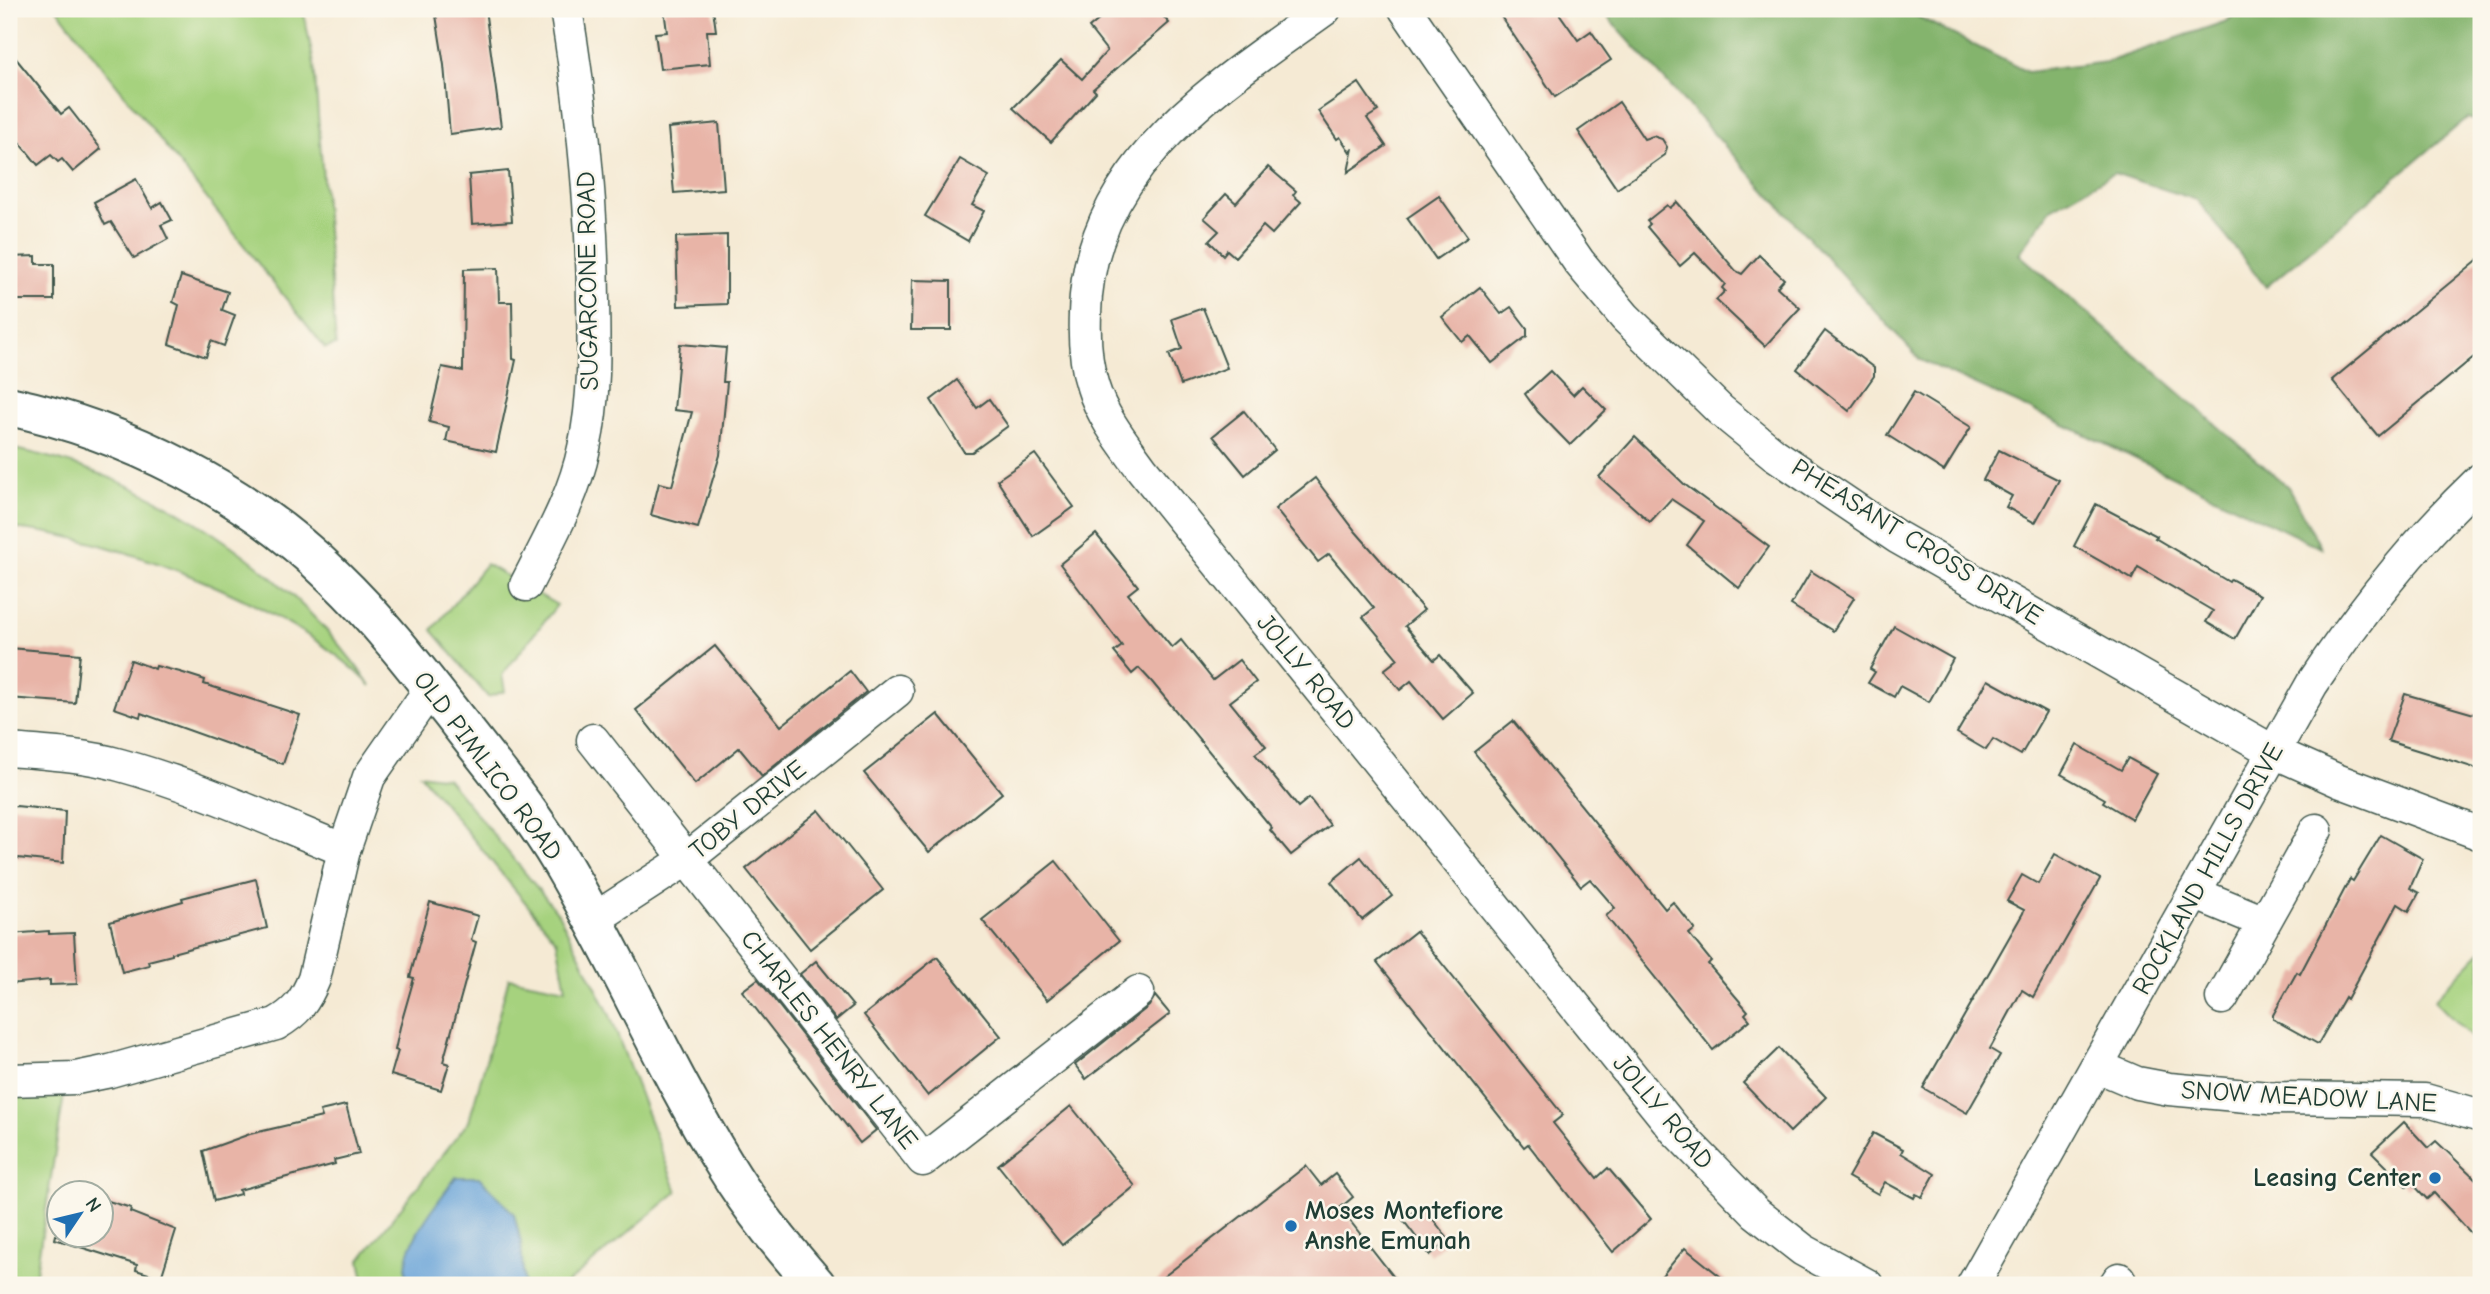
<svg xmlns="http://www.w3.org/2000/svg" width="2490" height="1294" font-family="'Comic Neue',sans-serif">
  <rect width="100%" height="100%" fill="#fbf7ec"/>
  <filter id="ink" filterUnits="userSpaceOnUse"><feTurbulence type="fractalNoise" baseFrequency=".0143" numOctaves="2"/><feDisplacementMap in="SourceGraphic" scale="14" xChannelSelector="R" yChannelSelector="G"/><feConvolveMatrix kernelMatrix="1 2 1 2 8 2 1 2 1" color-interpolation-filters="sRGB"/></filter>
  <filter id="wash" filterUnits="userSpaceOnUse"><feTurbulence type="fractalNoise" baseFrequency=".00686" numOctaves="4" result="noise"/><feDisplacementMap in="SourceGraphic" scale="28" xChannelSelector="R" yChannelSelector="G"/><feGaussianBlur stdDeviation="1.57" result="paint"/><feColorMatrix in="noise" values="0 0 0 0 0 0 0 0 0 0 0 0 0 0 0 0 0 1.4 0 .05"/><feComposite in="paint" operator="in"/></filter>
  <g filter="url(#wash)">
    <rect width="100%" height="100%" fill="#f5ead4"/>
    <g fill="#a6d27e" stroke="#628859" stroke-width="2">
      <path d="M57,9H303L314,64L336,345L325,348Z"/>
      <path d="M9,448C151,474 288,568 371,686C300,609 113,535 9,528Z"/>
      <path d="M486,564L557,605L502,675L505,691L488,697L432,630Z"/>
      <path d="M420,774L447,778L558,913L609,1013L677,1192L565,1285H365L360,1260L469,1121L509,978L566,989L557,941Z"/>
      <path d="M2481,951V1047L2434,1000Z"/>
      <path d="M64,1095L34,1285H9V1098Z"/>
    </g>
    <path fill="#84b46d" stroke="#527850" stroke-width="2" d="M1604,9H1903L2027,72L2107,62L2227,21L2242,9H2481V122L2467,118L2266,287L2197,200L2114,173L2051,209L2019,254L2288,487L2321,548L2076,430L1920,360L1611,21Z"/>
    <path fill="#68a3d8" stroke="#447086" stroke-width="2" d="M456,1177H479L514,1214L521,1242L524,1285H409C394,1252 438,1203 456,1177Z"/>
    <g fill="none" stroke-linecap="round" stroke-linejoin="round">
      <path stroke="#68a3d8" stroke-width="8" d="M2470,9L2481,14"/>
    </g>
    <g id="blocks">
      <g fill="#e8b4a7">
        <path d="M435,9H485L501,127L450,134L444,65Z"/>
        <path d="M664,9H713L716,31H707L710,64L660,69L655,33L667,32Z"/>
        <path d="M1112,9H1157L1169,23L1093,89L1096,92L1051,142L1013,108L1061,60L1082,79L1107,51L1089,28Z"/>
        <path d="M1496,9H1556L1578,40L1591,31L1611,60L1555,97Z"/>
        <path d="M9,50L61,114L69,108L101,149L73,172L62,159L58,162L51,155L38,165L9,129Z"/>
        <path d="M1359,83L1378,111L1367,118L1386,146L1348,172L1353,148L1350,152L1340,137L1337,139L1318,111Z"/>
        <path d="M1619,102L1644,139L1653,136L1662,139L1667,147L1665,155L1617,189L1578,131Z"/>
        <path d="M719,123L724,189L674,193L668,128Z"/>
        <path d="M960,159L989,176L972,205L984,211L968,241L925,216Z"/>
        <path d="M1268,167L1296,191L1293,195L1301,202L1272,234L1263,226L1235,257L1227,250L1223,255L1209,241L1219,231L1204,218L1226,194L1236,203Z"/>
        <path d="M508,171L512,221L472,224L469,175Z"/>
        <path d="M136,179L152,208L162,202L172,220L161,225L168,239L134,258L111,222L105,225L94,202Z"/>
        <path d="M1439,196L1468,237L1436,259L1407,218Z"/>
        <path d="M1677,202L1736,271L1742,274L1759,255L1784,279L1777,287L1800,308L1765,346L1716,300L1725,291L1722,288L1725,284L1695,253L1680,266L1647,227L1650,224L1647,221L1667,205L1670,208Z"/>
        <path d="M727,235V304L678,306L676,237Z"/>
        <path d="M36,256V264H54V300H9V257Z"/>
        <path d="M2481,257V351L2378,436L2332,380Z"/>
        <path d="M498,268L499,302H512L513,359L516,360L496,452L446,441L449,427L429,422L442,367L463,371L464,269Z"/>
        <path d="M181,276L228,292L222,310L235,315L224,346L211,341L206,357L169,344L179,305L173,302Z"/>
        <path d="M912,280L951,281V330H911Z"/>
        <path d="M1480,287L1501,314L1511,307L1527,328V336L1492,363L1470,336L1462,342L1442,317Z"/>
        <path d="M1203,308L1227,368L1181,385L1169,354L1182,349L1172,319Z"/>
        <path d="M1825,331L1874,368V376L1849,411L1797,369Z"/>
        <path d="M680,344L726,348L723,382H727L720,455L698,528L651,515L659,483L672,486L692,412L674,410Z"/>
        <path d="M1550,371L1573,395L1582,386L1606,410L1570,445L1538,412L1525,394Z"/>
        <path d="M957,380L977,408L989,399L1008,426L972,452H964L931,400Z"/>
        <path d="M1914,392L1971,427L1944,471L1887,435Z"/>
        <path d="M1244,411L1275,450L1245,475L1213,436Z"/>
        <path d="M1635,437L1684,484L1769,547L1739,588L1687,545L1704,521L1671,499L1650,522L1599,477Z"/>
        <path d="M1999,450L2059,480L2035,523L2006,507L2012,496L1983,480Z"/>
        <path d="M1035,454L1074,507L1033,536L997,480Z"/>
        <path d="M1315,478L1356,532L1424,610L1405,626L1434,660L1440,655L1473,693L1443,719L1411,681L1400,690L1384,670L1398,659L1363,617L1374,608L1329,554L1318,562L1275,509Z"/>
        <path d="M2096,504L2157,536L2155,538L2229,582L2231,579L2260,595L2235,639L2206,622L2213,611L2138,567L2132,579L2074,546Z"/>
        <path d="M1096,534L1138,586L1128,594L1172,648L1181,640L1213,680L1239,660L1256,682L1230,702L1266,746L1255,754L1298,807L1309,798L1330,825L1291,855L1270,830L1272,828L1152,682L1139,668L1132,674L1114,652L1122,646L1060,564Z"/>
        <path d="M1811,571L1854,598L1833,631L1791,605Z"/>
        <path d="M1894,626L1953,659L1929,702L1900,686L1894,697L1868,683L1875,672L1870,669Z"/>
        <path d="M715,646L781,726L850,671L866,692L762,776L739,748L695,784L636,710Z"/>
        <path d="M9,648L80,654L75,703L9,698Z"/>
        <path d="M131,660L155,669L156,666L180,672L205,680L204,684L300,715L283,764L141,713L140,717L114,708Z"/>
        <path d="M1988,680L2046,712L2021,755L1993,739L1986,750L1957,733Z"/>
        <path d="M2405,694L2481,716V770L2388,741Z"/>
        <path d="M938,714L1002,793L929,852L864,773Z"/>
        <path d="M1513,721L1665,909L1673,902L1695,929L1689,934L1711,961L1708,964L1748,1011L1745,1014L1750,1020L1713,1050L1606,916L1615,908L1590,879L1581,886L1474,752Z"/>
        <path d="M2077,745L2121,770L2128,758L2157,774L2132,819L2103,802L2105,799L2061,774Z"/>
        <path d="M16,806L65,811L63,863L9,857V807Z"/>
        <path d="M819,810L883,890L810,949L746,869Z"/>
        <path d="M2381,835L2423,859L2410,888L2419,893L2409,911L2398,904L2347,999L2345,997L2318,1044L2273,1019V1015L2297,972L2300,974L2350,879L2353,881Z"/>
        <path d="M2055,854L2100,879L2033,997L2022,990L1990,1049L2000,1055L1967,1113L1923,1088L2023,913L2024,910L2007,901L2022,875L2038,884Z"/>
        <path d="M1361,857L1392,896L1362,920L1331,882Z"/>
        <path d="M1056,861L1119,941L1047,1000L982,920Z"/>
        <path d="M256,879L267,928L172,953V955L148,961L149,965L122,972L110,922L183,901L182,898Z"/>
        <path d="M430,902L478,916L471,940L476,942L443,1062L449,1064L441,1090L391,1075L398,1051L395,1050L400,1027L414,978L410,977Z"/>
        <path d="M49,931V934L74,933L77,984L50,985V980L9,984V934Z"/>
        <path d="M1416,931L1563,1115L1553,1123L1597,1178L1608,1168L1651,1219L1613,1252L1528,1144L1524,1147L1377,962Z"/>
        <path d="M937,957L1001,1036L928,1096L864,1015Z"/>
        <path d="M816,961L853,1006L836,1020L800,974Z"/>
        <path d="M758,979L876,1130L860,1143L742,991Z"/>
        <path d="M1155,996L1170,1014L1086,1079L1075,1065L1149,1006Z"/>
        <path d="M1779,1048L1826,1097L1790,1132L1743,1083Z"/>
        <path d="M346,1105L359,1154L334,1160L335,1164L239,1190L240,1194L214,1201L203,1151L250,1134L322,1117L320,1111Z"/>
        <path d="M1071,1106L1135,1186L1062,1245L998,1165Z"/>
        <path d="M2404,1122L2428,1148L2436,1141L2481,1184V1224L2471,1233L2434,1193L2427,1199L2412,1183L2407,1187L2372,1152Z"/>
        <path d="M1873,1133L1903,1149L1901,1153L1935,1174L1922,1197L1916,1194L1914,1198L1885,1182L1878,1194L1848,1177Z"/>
        <path d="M1306,1166L1321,1185L1335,1174L1353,1197L1340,1208L1400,1285H1153Z"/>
        <path d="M105,1200L131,1208L130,1212L176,1230L161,1278L136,1270L137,1265L55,1239L56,1235H102V1202L105,1203Z"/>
        <path d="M1422,1205L1449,1240L1430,1255L1403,1220Z"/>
        <path d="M1685,1248L1731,1285H1654Z"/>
      </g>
    </g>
  </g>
  <g filter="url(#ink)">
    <use href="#blocks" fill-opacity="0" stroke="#3f574c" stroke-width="2"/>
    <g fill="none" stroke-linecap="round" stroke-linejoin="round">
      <g stroke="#3f574c" stroke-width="35">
        <g id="minor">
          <path d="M1325,9C1218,86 1087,166 1085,314C1084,339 1085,363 1093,387C1102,417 1124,444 1142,469L1676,1131L1756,1213L1803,1250L1867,1285"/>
          <path d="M1405,9L1579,262L1625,317L1720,410L1774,454L1897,537L2274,752L2339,781L2481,834"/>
          <path d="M526,585C548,541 574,497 584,448C595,400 594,349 593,300C592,201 582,106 566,9"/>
          <path d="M593,740L923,1160L1138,992"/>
          <path d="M9,750C46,753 84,755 120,765C197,786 270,820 344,850"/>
          <path d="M2194,893L2264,922"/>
          <path d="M593,920L687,859L897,691"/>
          <path d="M2222,998L2316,830"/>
          <path d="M2097,1066L2137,1083L2169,1089L2269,1098L2425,1100L2481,1116"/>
          <path d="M9,1080L76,1078L110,1071L276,1024C297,1012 305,1001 314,979L344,850L369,777L431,688"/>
          <path d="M1973,1285L2312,684C2361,610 2417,540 2481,479"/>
          <path d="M2115,1285L2119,1279"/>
        </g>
      </g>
      <g stroke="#3f574c" stroke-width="42">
        <path id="tertiary" d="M9,406C127,431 247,492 334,577C380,621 419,672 459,723C494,768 532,813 561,862C620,962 665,1069 726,1167C752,1210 784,1248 816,1285"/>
      </g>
      <use href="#minor" stroke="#fff" stroke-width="32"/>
      <use href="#tertiary" stroke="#fff" stroke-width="38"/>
    </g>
  </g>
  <g fill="#1f6fb2" stroke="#fbf7ec" stroke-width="2.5">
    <circle cx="2435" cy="1178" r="7"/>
    <circle cx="1291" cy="1226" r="7"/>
  </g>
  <g text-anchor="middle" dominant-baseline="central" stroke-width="5" stroke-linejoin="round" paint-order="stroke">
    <g font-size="26" fill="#1f3d34" stroke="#fbf7ec">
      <text transform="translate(588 281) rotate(-91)">SUGARCONE ROAD</text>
      <text transform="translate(1917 542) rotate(32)">PHEASANT CROSS DRIVE</text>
      <text transform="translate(1306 672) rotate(51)">JOLLY ROAD</text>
      <text transform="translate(488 766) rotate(53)">OLD PIMLICO ROAD</text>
      <text transform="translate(748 810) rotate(-39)">TOBY DRIVE</text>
      <text transform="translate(2208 869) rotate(-61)">ROCKLAND HILLS DRIVE</text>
      <text transform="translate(829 1040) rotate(52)">CHARLES HENRY LANE</text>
      <text transform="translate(2309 1097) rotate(3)">SNOW MEADOW LANE</text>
      <text transform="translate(1663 1112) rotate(50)">JOLLY ROAD</text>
    </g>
    <g font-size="26" font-weight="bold" fill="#1f3d34" stroke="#fbf7ec" text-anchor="end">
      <text x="2421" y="1178">Leasing Center</text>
      <text x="1305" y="1211" text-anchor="start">Moses Montefiore<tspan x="1305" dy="30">Anshe Emunah</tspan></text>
    </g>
  </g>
  <rect width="2490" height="1294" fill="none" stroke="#fbf7ec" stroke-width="35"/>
  <g transform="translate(80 1214) rotate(55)"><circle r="33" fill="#fbf7ec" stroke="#a3ada2" stroke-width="2"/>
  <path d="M0-5L12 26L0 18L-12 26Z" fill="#1f6fb2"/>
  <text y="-10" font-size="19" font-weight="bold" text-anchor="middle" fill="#1f3d34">N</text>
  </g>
</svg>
